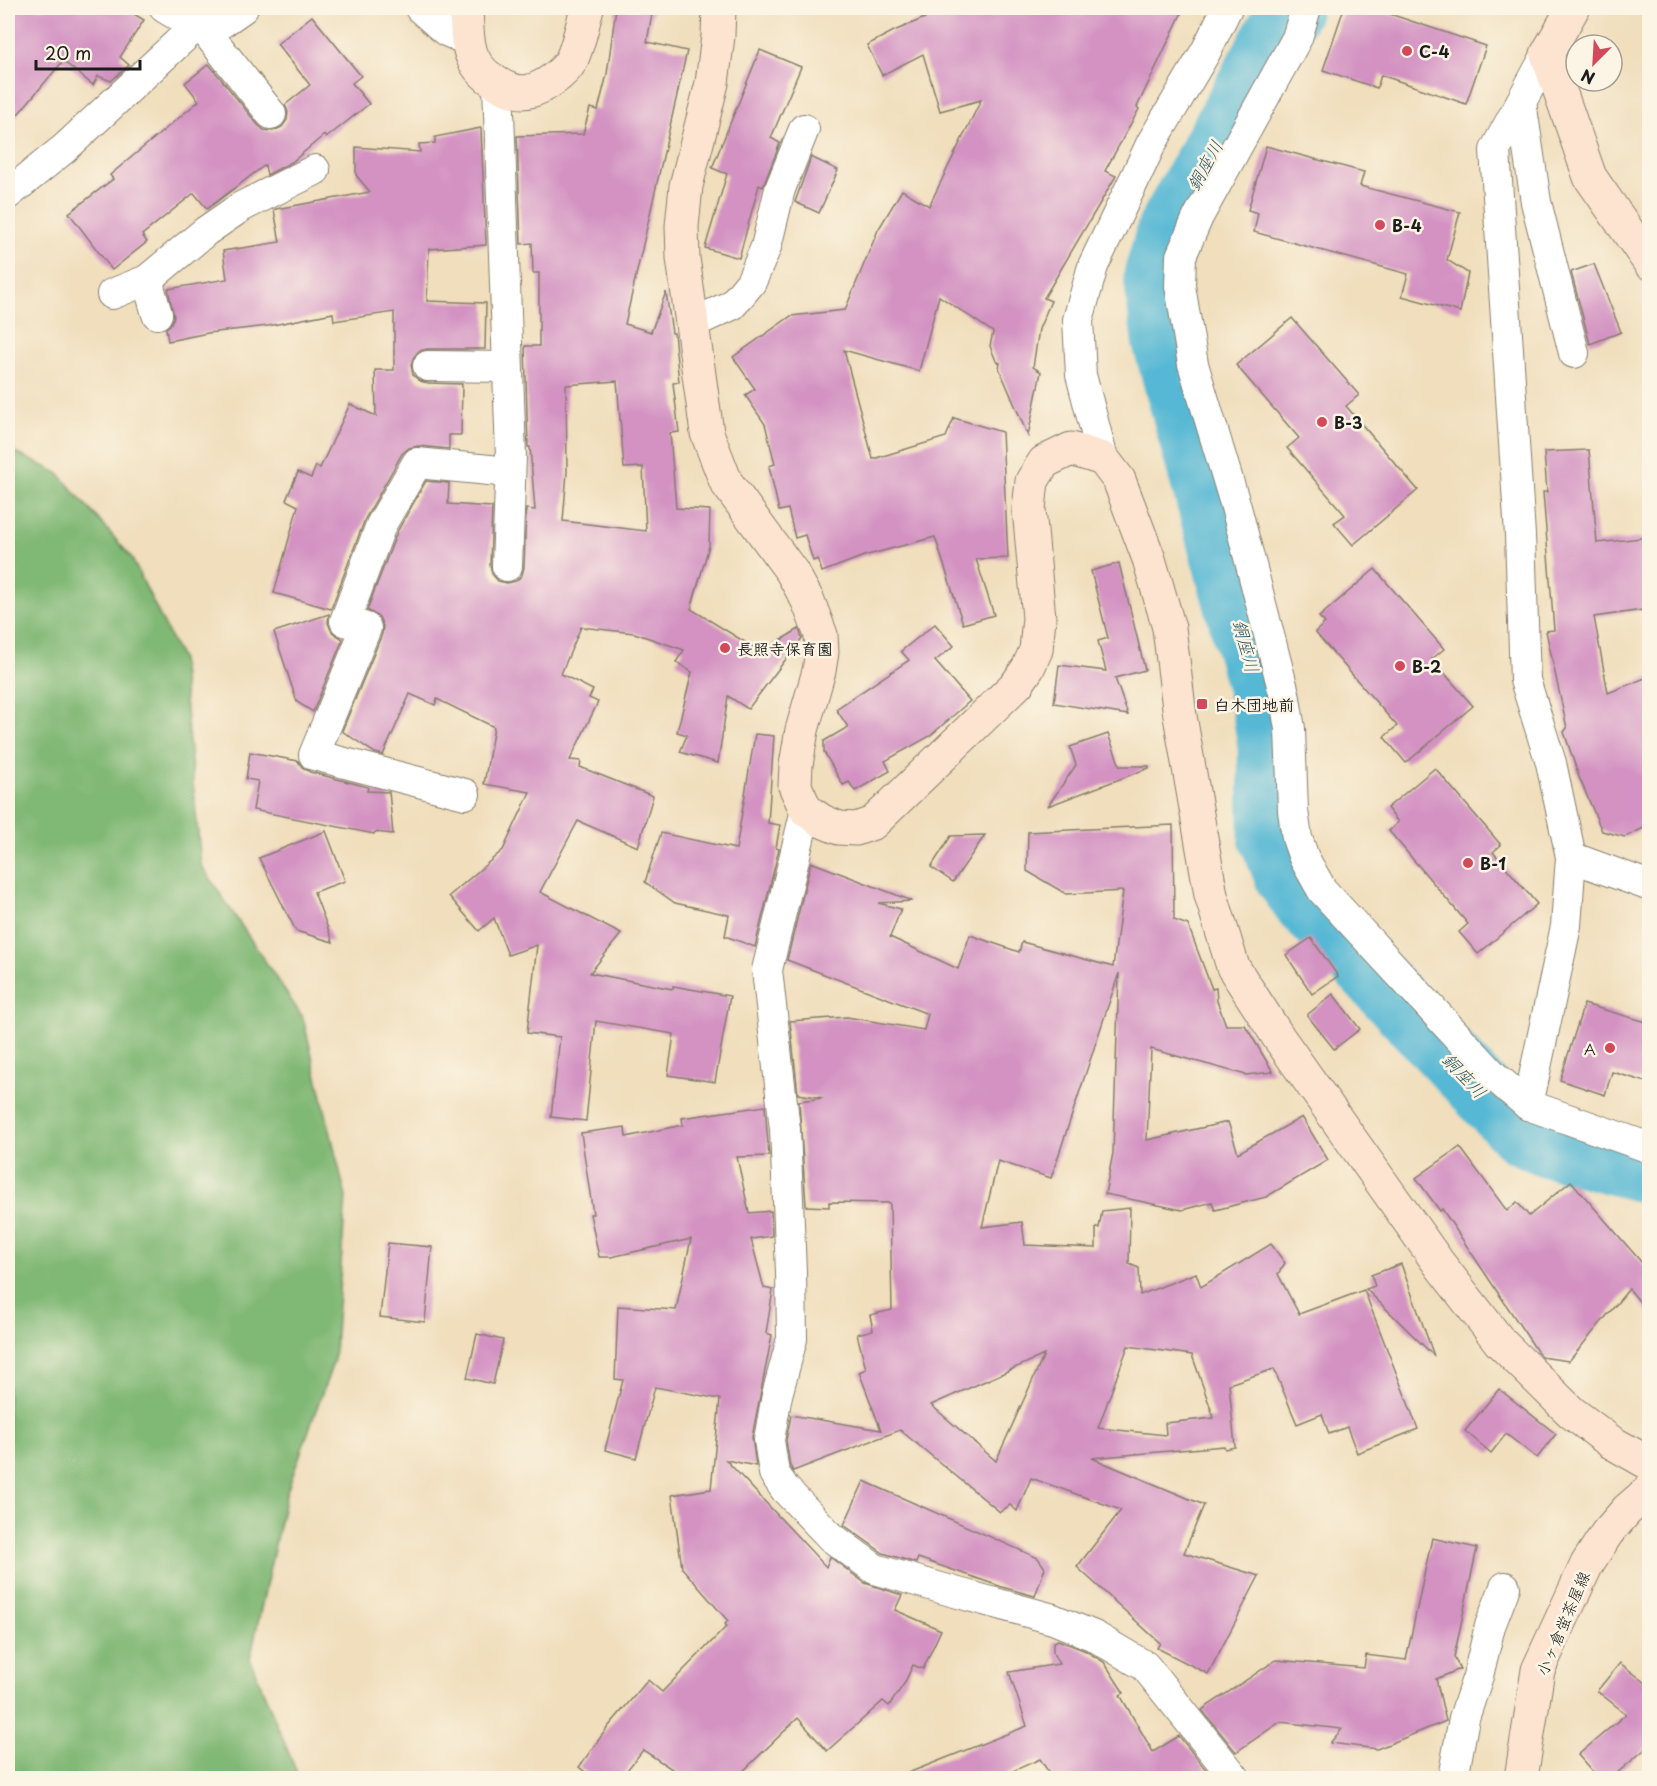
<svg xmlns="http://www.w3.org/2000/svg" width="1657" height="1786" font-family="'Playpen Sans','Klee One',sans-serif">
  <rect width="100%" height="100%" fill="#fcf5e5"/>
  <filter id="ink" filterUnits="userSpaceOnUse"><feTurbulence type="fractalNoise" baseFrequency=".0167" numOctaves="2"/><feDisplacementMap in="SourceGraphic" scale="12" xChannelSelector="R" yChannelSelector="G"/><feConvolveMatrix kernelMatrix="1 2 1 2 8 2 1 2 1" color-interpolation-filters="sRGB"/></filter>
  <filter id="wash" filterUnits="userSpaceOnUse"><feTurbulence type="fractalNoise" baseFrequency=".008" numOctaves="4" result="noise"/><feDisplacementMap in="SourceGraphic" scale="24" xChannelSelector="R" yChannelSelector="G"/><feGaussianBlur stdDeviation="1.35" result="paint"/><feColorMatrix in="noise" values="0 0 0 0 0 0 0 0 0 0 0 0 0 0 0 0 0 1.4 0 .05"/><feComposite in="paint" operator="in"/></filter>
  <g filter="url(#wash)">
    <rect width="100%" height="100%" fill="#f0debc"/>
    <path fill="#80b874" stroke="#4e6a48" stroke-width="1.5" d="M8,449L58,473L131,557L181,659L201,865L303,1018L346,1197L334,1360L286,1494L250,1659L299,1778H8Z"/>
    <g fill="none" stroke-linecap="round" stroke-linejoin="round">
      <path stroke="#56b8d4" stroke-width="63" d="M1290,8L1168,230L1155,276L1163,339L1262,701L1269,746L1270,837L1287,879L1306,905L1520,1133L1549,1146L1650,1173"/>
    </g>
    <g id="blocks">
      <g fill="#d392c2" fill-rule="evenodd">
        <path d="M13,8H124L144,20L120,57L129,65L111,81L98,76L93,85L63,61L8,126V18Z"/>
        <path d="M616,8H653L647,42L687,51L625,324L651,332L666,292L672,333H674L679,382L673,383L679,432L670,433L676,508L710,510L709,546L691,609L761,652L799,629L802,638L748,709L728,696L718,763L680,752L687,735L677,732L692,672L676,662L684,650L634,633L581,627L561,674L593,690L589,698L598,702L570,760L581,761L580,767L653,796L638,847L578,821L540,892L621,934L590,973L673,989V986L730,996L715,1082L668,1075L674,1034L596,1021L586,1121L551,1117L560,1037L527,1033L537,945L508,955L494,918L479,931L449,896L503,850L530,792L484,784L494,727L437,699L435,705L410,694L383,755L375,753L342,731L382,634L383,626L379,617L367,610L397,532L426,481L449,483L448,504L492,507L490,565L492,574L498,581L507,583L516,581L522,575L524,567L526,509L535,510L530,447H528L525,346H539V273H533L532,243L521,244L517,136L583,134L590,108L598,110L607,74ZM617,381L624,468L643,467L646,531L563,521L567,472L566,385Z"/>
        <path d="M948,8H1184L1137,107L1139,109L1105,171L1116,176L1044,298L1051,301L1039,329L1033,367L1041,372L1028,436L999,368L1000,363L996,361L990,346L993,332L939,296L919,371L844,350L873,459L946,437L954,418L1002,432L1008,558L976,559L994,615L963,624L935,537L864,556L822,572L818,559L813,561L805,535L795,538L788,509L779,511L769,466L775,464L765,424L745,395L755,389L733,357L791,316L845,310L878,230L902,190L929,206L981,100L940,111L923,54L882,75L867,45L894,31Z"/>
        <path d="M1344,8H1372L1486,46L1466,104L1381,75L1377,88L1323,70Z"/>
        <path d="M312,16L361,76L352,83L369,104L326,138L324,135L292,162L267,175L265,165L207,209L194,193L142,235L147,242L112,270L69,213L113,179L110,175L199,101L185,83L209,64L258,125L264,130L273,131L282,127L287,120L288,112L285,105L310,85L277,44Z"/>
        <path d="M760,50L801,67L771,138L780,143L763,187L759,185L739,258L705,248L727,174L712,168Z"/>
        <path d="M481,128L486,245L429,249L427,301L486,303L485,349H428L419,351L413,358L411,365L413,375L420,381L428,383L462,384L461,435H449V449L418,446L409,448L402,454L365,519L331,609L274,593L298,506L286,500L298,472L311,478L316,466L320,468L350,404L376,416L375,370H394V312L334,321L333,313L268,326L208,333L168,341L166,328L170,325L174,317L168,289L227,279L223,251L280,242L274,210L276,209L370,192L356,175V147L420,152L419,144L435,143V137Z"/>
        <path d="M1266,146L1364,172L1360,186L1460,212L1447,260L1468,273L1460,312L1402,296L1408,274L1254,232L1258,213L1248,210Z"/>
        <path d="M811,157L838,170L819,213L795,202Z"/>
        <path d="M1594,264L1621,332L1590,344L1571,272Z"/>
        <path d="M1292,318L1359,395L1346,406L1418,490L1353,545L1334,523L1345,515L1287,448L1299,438L1236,365Z"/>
        <path d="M1589,450L1597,543L1650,537V609L1594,617L1608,693L1650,676V825L1625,837L1602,831L1579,777L1564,732L1567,728L1546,631L1554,630L1543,492H1547L1544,452Z"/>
        <path d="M1119,563L1145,670L1115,678L1128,715L1054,703L1059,665L1106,671L1098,641L1108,638L1091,571Z"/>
        <path d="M1375,569L1444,649L1432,659L1473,706L1406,763L1384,737L1397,726L1315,632L1325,623L1319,617Z"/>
        <path d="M329,614L328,623L332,632L343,639L313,712L297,702L274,632Z"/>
        <path d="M935,624L954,646L935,661L970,701L930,736L885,761L890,771L855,791L849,782L843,785L824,752V741L848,727L836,709L909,660L901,651Z"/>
        <path d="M755,734L774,736L768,823L780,825L776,848L779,849L755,947L725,936L729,915L675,903L645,882L661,833L736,849Z"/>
        <path d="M1108,734L1120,766H1149V768L1048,806L1076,765L1070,747Z"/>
        <path d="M250,752L298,761L302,767L310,772L368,787L367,791L389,792L393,834L375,832L374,834L253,810L258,781L246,779Z"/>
        <path d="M1435,768L1501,845L1493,852L1537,904L1478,954L1459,932L1468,924L1389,831L1398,822L1387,808Z"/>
        <path d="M1173,825L1174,920L1188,925L1212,989L1216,988L1217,1001L1226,1025H1245L1273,1072L1246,1075L1151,1049L1147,1140L1228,1122L1238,1153L1302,1117L1328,1160L1266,1197L1215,1210L1212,1202L1182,1210L1105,1194L1113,1153L1119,973L1051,1178L998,1161L982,1227L1022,1222L1025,1245L1096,1248V1228H1099L1102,1211L1130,1208L1129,1264L1139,1268L1140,1295L1196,1273L1201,1287L1271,1244L1285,1263L1278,1274L1299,1314L1364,1290L1418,1429L1357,1453L1347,1427L1329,1434L1322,1414L1297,1424L1274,1369L1229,1384L1235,1447L1225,1449L1224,1446L1092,1458L1204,1505L1184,1553L1259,1576L1208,1674L1157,1648L1160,1643L1077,1567L1121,1510L1031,1478L1017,1511L1010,1505L1000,1512L900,1430L793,1471L790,1466L786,1440L791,1415L881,1430L859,1372L866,1369L857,1334L873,1330L870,1315L892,1310L890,1203L829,1202V1207L806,1206L799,1101L823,1098L798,1094L790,1021L847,1017L924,1030L928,1014L787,960L811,862L912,901L878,903L901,909L890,937L958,969L970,935L1019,952L1022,942L1113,967L1123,891L1066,894L1027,871L1028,832ZM1128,1346L1192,1355L1214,1418L1165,1423L1166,1435L1098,1428ZM1044,1355L996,1461L931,1405Z"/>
        <path d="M326,831L345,881L314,892L333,942L296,931L259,858Z"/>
        <path d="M985,835L953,882L931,867L951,836Z"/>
        <path d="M1311,938L1338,976L1312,994L1286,955Z"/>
        <path d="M1333,994L1360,1029L1334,1049L1307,1015Z"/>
        <path d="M1584,1004L1650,1023V1083L1612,1072L1605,1095L1560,1080Z"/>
        <path d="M765,1106L769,1156L737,1157L749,1213L771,1211L772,1236L751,1239L764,1288L773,1290L766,1333L772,1335L752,1437L756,1466L726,1460L826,1567L830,1557L865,1583L902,1595L895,1610L941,1630L923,1669L913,1665L904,1684L889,1706L883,1701L827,1751L798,1718L735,1779H687L643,1750L620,1779H594L579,1767L608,1727L648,1680L662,1692L727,1626L725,1624L728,1621L682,1568L672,1495L711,1489L720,1399L655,1387L636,1458L605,1450L623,1380L615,1379L618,1306L676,1310L691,1239L611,1257H599L590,1214H593L581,1133L625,1127L626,1137L683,1125L682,1118Z"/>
        <path d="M1460,1147L1507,1211L1517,1202L1529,1216L1571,1181L1650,1272V1314L1629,1289L1569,1361L1541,1357L1442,1209L1440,1211L1416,1178Z"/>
        <path d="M388,1243L432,1247L425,1322L380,1317Z"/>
        <path d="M1401,1264L1434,1356L1366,1289L1375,1286L1371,1275Z"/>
        <path d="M477,1334L503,1340L493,1384L467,1378Z"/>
        <path d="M1499,1389L1556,1434L1537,1458L1506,1434L1491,1453L1465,1431Z"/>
        <path d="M864,1481L1038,1558L1045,1568L1035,1596L1002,1587L918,1558L916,1563L883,1553L844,1525Z"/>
        <path d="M1432,1538L1477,1548L1454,1657L1460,1669L1436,1679L1446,1721L1377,1749L1330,1743L1342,1729L1280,1722L1236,1752L1202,1710L1276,1660L1364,1668L1366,1655L1406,1660Z"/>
        <path d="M1058,1640L1086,1651L1104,1662L1124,1693L1120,1695L1153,1752L1179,1736L1207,1771L1196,1779H1053L1040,1759L995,1779H899L898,1777L1027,1726L1009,1672L1059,1664L1053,1653V1642Z"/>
        <path d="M1620,1663L1650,1686V1745L1610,1779H1599L1578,1755L1626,1714L1597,1691Z"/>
      </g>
    </g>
  </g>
  <g filter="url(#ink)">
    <use href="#blocks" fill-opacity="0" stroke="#867d6c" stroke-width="1.5"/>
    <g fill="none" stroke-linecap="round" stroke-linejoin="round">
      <g stroke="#867d6c" stroke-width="32">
        <g id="street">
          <path d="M165,8L207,33L271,114"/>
          <path d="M420,8L446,31L469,41"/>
          <path d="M1306,8L1297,38L1198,217L1181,256L1180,286L1193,364L1236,507L1284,693L1290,729L1293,811L1297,838L1304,858L1322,890L1494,1076L1528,1105"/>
          <path d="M207,33L243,8"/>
          <path d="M1547,54L1495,150L1520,535L1525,680L1551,763L1571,857L1566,926L1528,1105L1650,1148"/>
          <path d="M498,83L511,457L507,566"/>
          <path d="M1521,102L1536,202L1574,353"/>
          <path d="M8,194L65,148L196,26"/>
          <path d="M147,280L157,314"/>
          <path d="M112,294L147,280L206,231L241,207L315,170"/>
          <path d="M693,323L732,305L751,282L766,247L780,189L804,129"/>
          <path d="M428,366L507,367"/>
          <path d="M1103,459L1081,375L1078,320L1093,266L1137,174L1151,144L1206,51L1227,8"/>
          <path d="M465,794L314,755L366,628L345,621L381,525L417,463L510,472"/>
          <path d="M806,810L767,970L785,1129L791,1272L792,1339L777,1395L769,1440L774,1473L785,1489L831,1537L875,1569L951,1591L1053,1619L1094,1636L1145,1666L1235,1778"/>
          <path d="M1571,857L1650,886"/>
          <path d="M1453,1778L1464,1718L1478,1676L1490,1626L1505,1587"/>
        </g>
      </g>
      <g stroke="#867d6c" stroke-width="35">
        <g id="secondary">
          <path d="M466,8C467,23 466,44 473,58C481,76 510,96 530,91C545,87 563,74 571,61C578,47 583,23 587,8"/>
          <path d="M719,8L718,36L712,83L686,186L682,226L683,258L707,433L726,482L792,572L808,601L821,635L822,652L819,671L802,730L796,765L795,786L806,810L822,821L839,828L856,829L873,823L1017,684L1028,668L1036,650L1039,618L1029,509L1032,481L1044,462L1071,449L1103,459L1119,480L1149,559L1169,628L1180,716L1211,895L1233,967L1279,1038L1440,1265L1500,1342L1571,1412L1611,1442L1650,1464"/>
          <path d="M1573,8L1547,54L1590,177L1650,263"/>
          <path d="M1521,1778L1538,1670L1587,1564L1607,1533L1627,1510L1650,1490"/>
        </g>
      </g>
      <use href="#street" stroke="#fff" stroke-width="30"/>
      <use href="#secondary" stroke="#fde4d1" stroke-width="33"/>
    </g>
  </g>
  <g fill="#d1495b" stroke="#fcf5e5" stroke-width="2">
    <circle cx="1407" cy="51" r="6"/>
    <circle cx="1380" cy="225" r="6"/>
    <circle cx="1322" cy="422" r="6"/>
    <circle cx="725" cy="648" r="6"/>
    <circle cx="1400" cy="666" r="6"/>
    <rect x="1196" y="698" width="12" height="12" rx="3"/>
    <circle cx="1468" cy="863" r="6"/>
    <circle cx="1610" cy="1048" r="6"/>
  </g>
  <g text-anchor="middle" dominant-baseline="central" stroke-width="5" stroke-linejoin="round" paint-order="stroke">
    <g font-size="16" font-weight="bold" fill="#1c1c1c" stroke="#fcf5e5" text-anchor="start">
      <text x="1419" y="51">C-4</text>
      <text x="1392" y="225">B-4</text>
      <text x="1334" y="422">B-3</text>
      <text x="737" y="648">長照寺保育園</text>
      <text x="1412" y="666">B-2</text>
      <text x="1214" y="704">白木団地前</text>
      <text x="1480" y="863">B-1</text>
      <text x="1598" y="1048" text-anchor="end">Ａ</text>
    </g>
    <g font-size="16" fill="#1c1c1c" stroke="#fcf5e5">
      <text transform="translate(1562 1623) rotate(-67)">小ヶ倉蛍茶屋線</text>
    </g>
    <g font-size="18" font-style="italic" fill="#335a66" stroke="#fcf5e5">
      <text transform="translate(1204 165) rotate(-61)">銅座川</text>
      <text transform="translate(1247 646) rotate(75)">銅座川</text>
      <text transform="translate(1465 1075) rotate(47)">銅座川</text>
    </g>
  </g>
  <rect width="1657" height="1786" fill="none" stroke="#fcf5e5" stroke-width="30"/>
  <g transform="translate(1594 63) rotate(204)"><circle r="28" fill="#fcf5e5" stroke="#a29e95" stroke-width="1.5"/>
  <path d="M0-4.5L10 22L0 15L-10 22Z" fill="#d1495b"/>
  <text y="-9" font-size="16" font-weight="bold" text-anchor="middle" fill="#1c1c1c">N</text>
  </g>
  <path d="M36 60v9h104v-9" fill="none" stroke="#1c1c1c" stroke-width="3"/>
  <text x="45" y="60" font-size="18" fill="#1c1c1c" stroke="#fcf5e5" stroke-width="4.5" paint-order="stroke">20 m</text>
</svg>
